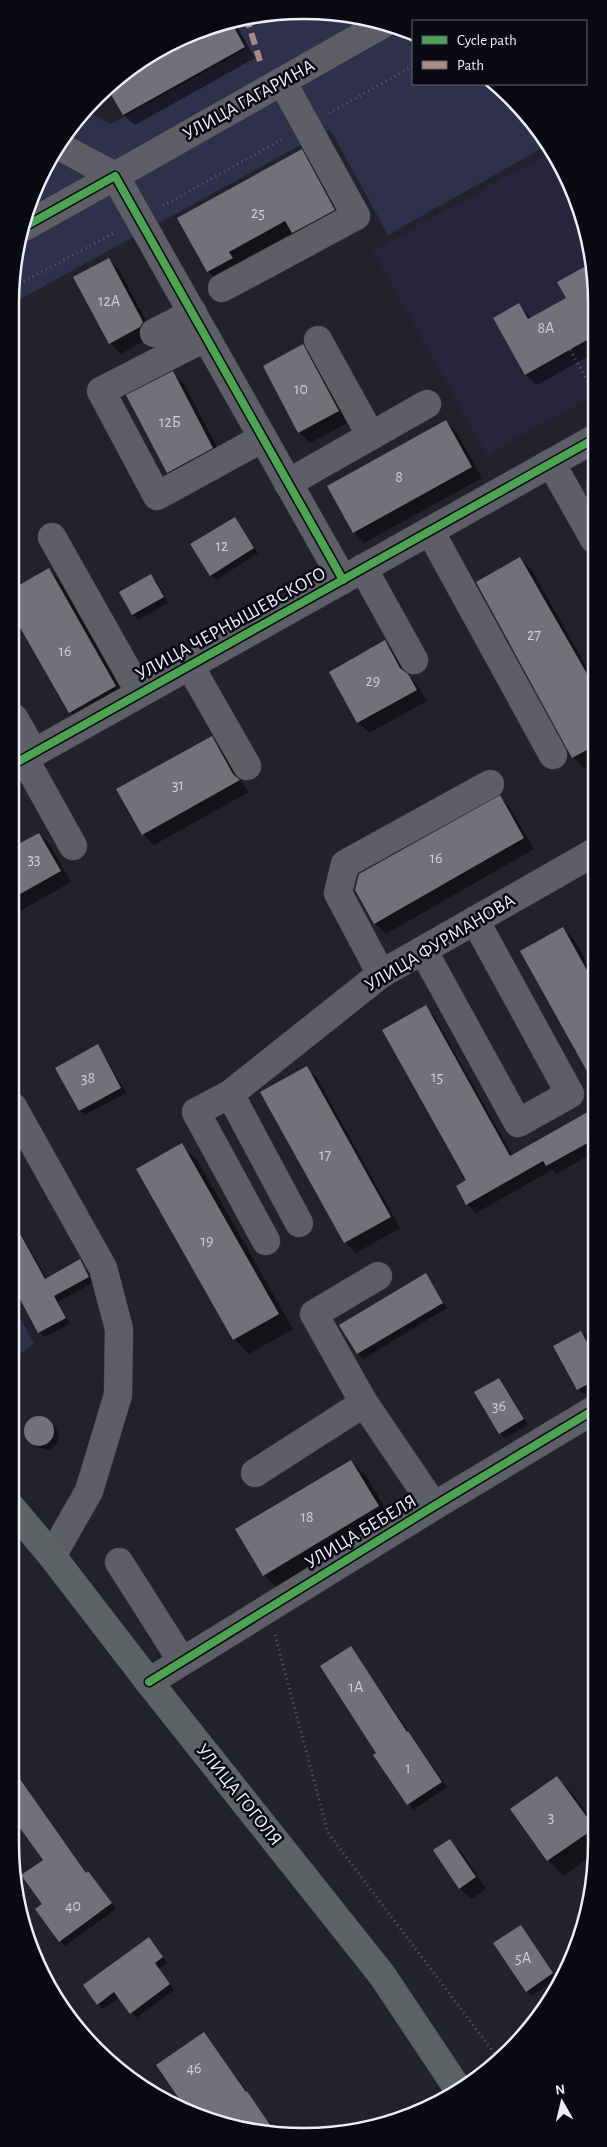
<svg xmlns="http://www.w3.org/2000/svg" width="607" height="2147" font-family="'Alegreya Sans',sans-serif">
  <rect width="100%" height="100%" fill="#22222c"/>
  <path fill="#26253c" d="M545,155L568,195L575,192L595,265L594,395L487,455L373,251Z"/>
  <g fill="#302f4c">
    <path d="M246,16H360L413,35V84H492L524,110L546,146L388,235L330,129L15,302L16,247L59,141L88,112L111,124L247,48L233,21Z"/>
    <path d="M594,473V507L585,491L586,478Z"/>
    <path d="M12,1303L34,1344L12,1360Z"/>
  </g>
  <g fill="#0007">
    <path d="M234,21L255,58L135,125L124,115L110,90L140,60Z"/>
    <path d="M301,151L312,162L344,221L303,243L293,233L239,262L242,269L219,282L208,271Z"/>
    <path d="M108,260L119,270L153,333L151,337L121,354L110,343Z"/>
    <path d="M584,269L594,279V353L537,385L526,375L494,319L519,305L531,318L568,298Z"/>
    <path d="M303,346L314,356L349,422L310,443L299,432Z"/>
    <path d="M173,373L184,384L223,458L179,483L168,472Z"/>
    <path d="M446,422L457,433L482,478L364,543L354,532Z"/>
    <path d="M234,518L258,553L216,580L211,575Z"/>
    <path d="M520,558L531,569L594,680V762L584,768L573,757Z"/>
    <path d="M49,570L59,580L126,697L80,723L70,712Z"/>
    <path d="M151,576L156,581L168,603L138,620L133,615L121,593Z"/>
    <path d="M385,642L396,652L409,677L418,686L427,701L369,733L358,722L330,672Z"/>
    <path d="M212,738L222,748L244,786L249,792L154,845L143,834Z"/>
    <path d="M500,797L510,808L534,849L386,934L375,923Z"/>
    <path d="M39,834L50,845L71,882L13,915V849Z"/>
    <path d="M563,929L574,939L593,974V1079Z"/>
    <path d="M425,1007L434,1016L513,1156L593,1131V1153L556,1174L552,1170L476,1213L467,1204L468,1181Z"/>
    <path d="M97,1046L102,1051L126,1093L85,1115L80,1110Z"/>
    <path d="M306,1067L317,1078L400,1228L356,1253L345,1242Z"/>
    <path d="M181,1145L197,1160L293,1329L249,1354L234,1339Z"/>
    <path d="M12,1217L47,1280L80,1261L93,1281L94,1282L58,1302L70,1324L45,1337L39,1332L12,1281Z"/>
    <path d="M425,1275L447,1308L363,1359L358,1353Z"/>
    <path d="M592,1329V1389L584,1394L578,1389L580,1332L583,1335Z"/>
    <path d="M499,1380L504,1385L528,1425L505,1438L500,1433Z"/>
    <path d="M42,1417L56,1428L59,1437L56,1445L49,1450L36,1447L25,1434V1429L30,1421Z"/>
    <path d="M351,1461L366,1476L393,1521L279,1590L264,1575Z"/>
    <path d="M351,1648L447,1787L413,1810L375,1755L378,1753Z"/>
    <path d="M10,1766L87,1874L88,1873L93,1878L116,1909L65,1946L60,1941L44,1905V1860L19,1824L10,1830Z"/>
    <path d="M557,1778L572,1793L592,1819L591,1856L564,1876L548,1860L512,1810Z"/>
    <path d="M450,1841L461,1851L486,1889L471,1899L460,1888Z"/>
    <path d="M526,1932L557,1979L532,1996L527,1991Z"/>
    <path d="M154,1944L167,1963L159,1969L174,1990L136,2018L120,1997L103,2009L98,2004Z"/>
    <path d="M204,2033L273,2127L277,2123L288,2136L188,2111L158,2066Z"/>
  </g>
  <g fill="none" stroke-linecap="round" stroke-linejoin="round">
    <path stroke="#5e5c93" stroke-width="8" d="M12,1327L15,1329"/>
  </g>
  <g fill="#71717a">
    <path d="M231,22L245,47L123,115L109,91L140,60Z"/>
    <path d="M302,149L335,210L292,233L285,221L229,252L233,258L207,272L177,218Z"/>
    <path d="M109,258L143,322L140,327L109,344L73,277Z"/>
    <path d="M584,267L594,286V336L525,375L493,318L519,303L528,319L566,298L557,282Z"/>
    <path d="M303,344L339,411L298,433L263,366Z"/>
    <path d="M173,371L213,448L167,473L126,395Z"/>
    <path d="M446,420L472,467L353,533L327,486Z"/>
    <path d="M235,517L254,548L210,576L190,544Z"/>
    <path d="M520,557L594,686V746L572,758L476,582Z"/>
    <path d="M49,568L116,686L69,713L14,617V588Z"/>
    <path d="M151,574L164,597L132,615L119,592Z"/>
    <path d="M385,640L400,668L408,674L417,690L357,723L329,672Z"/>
    <path d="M212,736L233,774L240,780L142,835L116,789Z"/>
    <path d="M500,795L524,838L374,924L355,890L359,874Z"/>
    <path d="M39,833L61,871L13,898V847Z"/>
    <path d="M563,927L593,981V1082L520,951Z"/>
    <path d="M426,1005L510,1156L593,1109V1140L546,1166L543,1161L466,1205L456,1186L466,1180L382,1030Z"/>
    <path d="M98,1044L121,1088L79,1111L55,1068Z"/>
    <path d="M307,1066L391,1217L344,1243L260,1092Z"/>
    <path d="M182,1143L279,1314L233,1340L136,1169Z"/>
    <path d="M12,1219L45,1279L80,1259L89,1277L54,1296L66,1318L38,1333L12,1284Z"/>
    <path d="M426,1273L443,1303L357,1354L339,1325Z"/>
    <path d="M581,1331L592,1352V1382L577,1390L553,1346Z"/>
    <path d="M499,1378L524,1419L499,1434L474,1392Z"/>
    <circle cx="39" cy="1431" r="15"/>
    <path d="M351,1460L379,1506L263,1576L235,1529Z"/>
    <path d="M351,1646L407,1732L408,1731L442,1782L407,1805L373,1755L376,1753L320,1666Z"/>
    <path d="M10,1765L86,1873L88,1871L112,1903L59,1942L35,1909L42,1904L21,1875L43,1860L10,1814Z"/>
    <path d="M557,1776L592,1824V1830L547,1861L510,1809Z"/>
    <path d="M450,1839L476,1877L459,1889L433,1850Z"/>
    <path d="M521,1925L553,1973L526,1992L493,1943Z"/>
    <path d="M149,1937L163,1957L155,1963L170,1984L130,2014L114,1992L97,2005L83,1985Z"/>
    <path d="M204,2032L246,2092L247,2091L277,2135L187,2110L156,2065Z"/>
  </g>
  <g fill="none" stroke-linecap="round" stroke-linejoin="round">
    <g stroke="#3e3d46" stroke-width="29">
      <g id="minor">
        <path d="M57,145L115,176L383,24"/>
        <path d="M24,227L115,176L343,580"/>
        <path d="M222,288L356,216L282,81"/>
        <path d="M154,333L193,313"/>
        <path d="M206,337L101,391L157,496L263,438"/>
        <path d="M318,340L371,436"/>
        <path d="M551,463L594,539"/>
        <path d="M288,483L427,404"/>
        <path d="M430,531L553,755"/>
        <path d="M52,537L140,693"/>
        <path d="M363,568L414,660"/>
        <path d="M190,666L247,766"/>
        <path d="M14,718L34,753"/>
        <path d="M24,758L73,846"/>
        <path d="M14,764L594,439"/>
        <path d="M423,950L518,1123L570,1094L475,920"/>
        <path d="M381,974L338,893L345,864L490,784"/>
        <path d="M230,1094L299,1223"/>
        <path d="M13,1107L103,1268L119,1329L118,1395L89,1491L52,1556"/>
        <path d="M266,1241L196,1112L230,1094L381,974L593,853"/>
        <path d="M378,1276L314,1314L364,1403L434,1506"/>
        <path d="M255,1473L364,1403"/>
        <path d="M119,1562L182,1661"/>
        <path d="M149,1682L434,1506L592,1411"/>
      </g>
    </g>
    <g stroke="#3e3d46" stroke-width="29">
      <path id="major" d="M11,1507L52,1556L149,1682L382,1975L458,2089"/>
    </g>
    <g stroke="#5c5c63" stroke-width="3" stroke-dasharray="1 4" stroke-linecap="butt">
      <path d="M329,113L413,66"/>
      <path d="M163,206L284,138"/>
      <path d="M15,286L116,232"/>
      <path d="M570,350L594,392"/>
      <path d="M275,1635L328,1833L498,2058"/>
    </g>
    <use href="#minor" stroke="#5e5e67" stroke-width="28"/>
    <use href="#major" stroke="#5b6367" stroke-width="28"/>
    <path stroke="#a88b81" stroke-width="6" stroke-dasharray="12 6" stroke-linecap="butt" d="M246,16L260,61"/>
    <g stroke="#090911" stroke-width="11">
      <g id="cycleway">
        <path d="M24,227L115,176L343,580"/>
        <path d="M14,764L594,439"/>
        <path d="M149,1682L434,1506L592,1411"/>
      </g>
    </g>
    <use href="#cycleway" stroke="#4ca352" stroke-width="8"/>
  </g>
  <g text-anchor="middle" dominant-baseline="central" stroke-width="5" stroke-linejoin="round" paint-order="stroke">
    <g font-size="16" fill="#ceceda">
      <text x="258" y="213">25</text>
      <text x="109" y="301">12А</text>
      <text x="546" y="328">8А</text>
      <text x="301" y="389">10</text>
      <text x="170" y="422">12Б</text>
      <text x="399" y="477">8</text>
      <text x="222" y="546">12</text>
      <text x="534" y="635">27</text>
      <text x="65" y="651">16</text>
      <text x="373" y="681">29</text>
      <text x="178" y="785">31</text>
      <text x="436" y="858">16</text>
      <text x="34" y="859">33</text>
      <text x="437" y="1077">15</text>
      <text x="88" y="1078">38</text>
      <text x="325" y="1155">17</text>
      <text x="207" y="1241">19</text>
      <text x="499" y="1406">36</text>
      <text x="307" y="1517">18</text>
      <text x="356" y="1687">1А</text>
      <text x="408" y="1768">1</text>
      <text x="551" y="1817">3</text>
      <text x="73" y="1906">40</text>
      <text x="523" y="1958">5А</text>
      <text x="194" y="2068">46</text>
    </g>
    <g font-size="19" fill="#ededfa" stroke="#090911">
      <text transform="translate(249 100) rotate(-29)">УЛИЦА ГАГАРИНА</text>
      <text transform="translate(231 624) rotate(-29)">УЛИЦА ЧЕРНЫШЕВСКОГО</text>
      <text transform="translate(440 943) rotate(-31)">УЛИЦА ФУРМАНОВА</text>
      <text transform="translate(361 1532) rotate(-31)">УЛИЦА БЕБЕЛЯ</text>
      <text transform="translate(239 1795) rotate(51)">УЛИЦА ГОГОЛЯ</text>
    </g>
  </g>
  <path d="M0 0H607V2147H0ZM303 19H304A284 284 0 0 1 588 303V1844A284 284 0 0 1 304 2128H303A284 284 0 0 1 19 1844V303A284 284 0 0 1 303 19Z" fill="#090911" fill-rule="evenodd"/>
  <path fill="none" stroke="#ededfa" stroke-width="2.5" d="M303 19H304A284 284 0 0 1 588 303V1844A284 284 0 0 1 304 2128H303A284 284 0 0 1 19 1844V303A284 284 0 0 1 303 19Z"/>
  <rect x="412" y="20" width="175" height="65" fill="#090911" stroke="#64646e"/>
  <rect x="422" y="36" width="25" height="8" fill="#4ca352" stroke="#64646e"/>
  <text x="457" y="45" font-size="15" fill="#ededfa">Cycle path</text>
  <rect x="422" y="61" width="25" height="8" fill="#a88b81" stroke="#64646e"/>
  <text x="457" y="70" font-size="15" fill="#ededfa">Path</text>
  <g transform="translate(562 2102) rotate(352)" stroke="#090911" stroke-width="4" paint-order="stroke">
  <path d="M0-4L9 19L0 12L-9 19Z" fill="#ededfa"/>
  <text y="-8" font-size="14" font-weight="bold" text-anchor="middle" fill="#ededfa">N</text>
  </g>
</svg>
